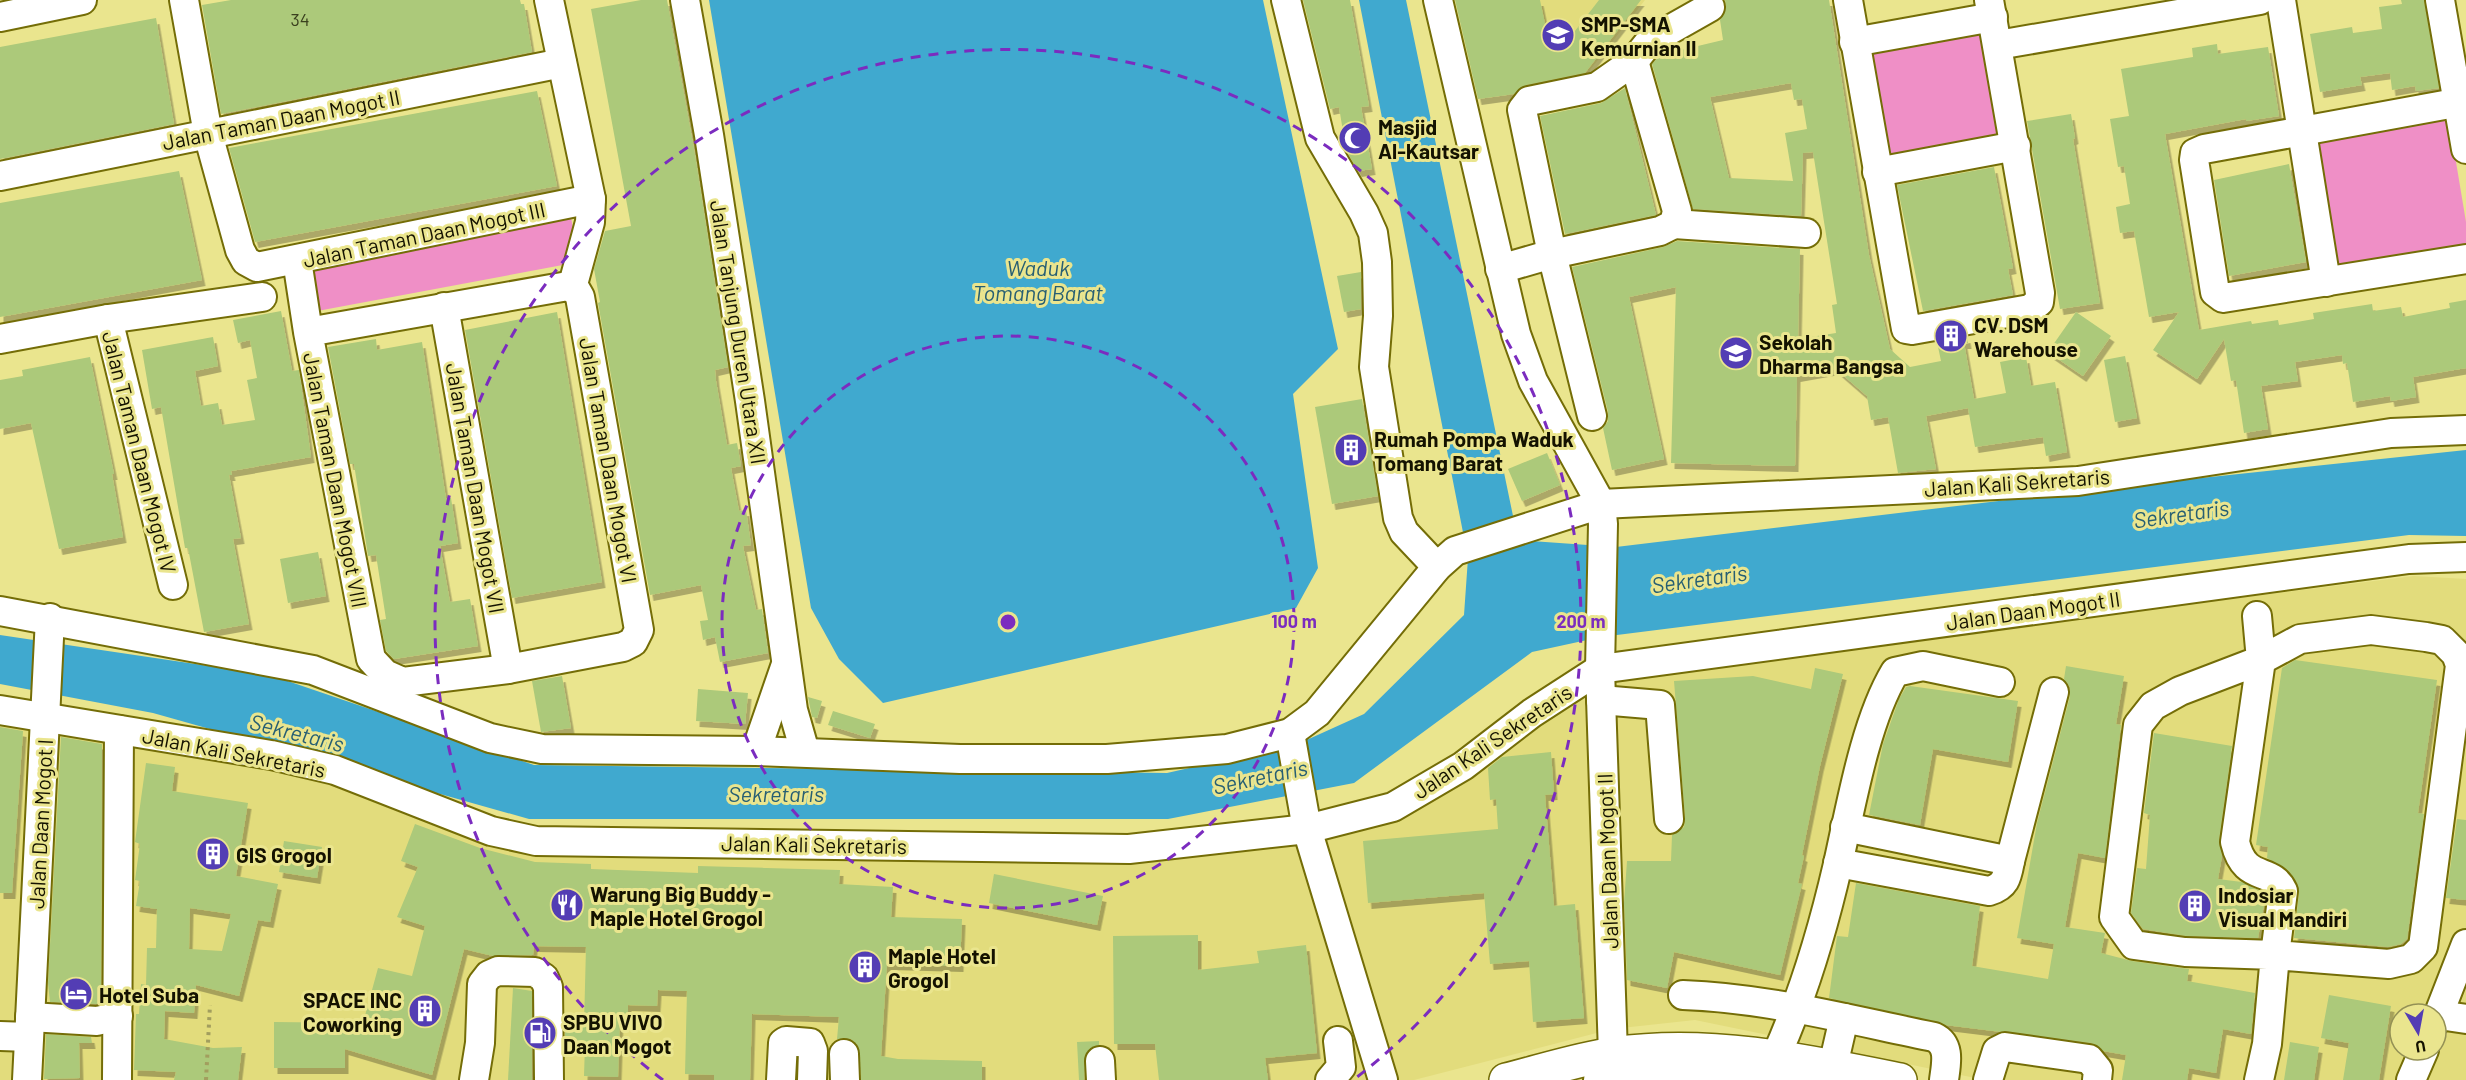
<svg xmlns="http://www.w3.org/2000/svg" width="2466" height="1080" font-family="Barlow,sans-serif">
  <defs>
    <filter id="shadow"><feDropShadow dx="3.5" dy="6" stdDeviation="0" flood-color="#0004"/></filter>
  </defs>
  <rect width="100%" height="100%" fill="#eae58e"/>
  <g fill="#e2dc7c" fill-rule="evenodd">
    <path d="M1492,0H1645L1590,70L1594,88L1511,102Z"/>
    <path d="M2414,576L2466,579V1080H1985L1695,1020L1612,1029L1414,1080H0V714L276,758L403,814L543,852L1108,856L1389,814L1601,678ZM2400,1014H2436V1050H2400Z"/>
  </g>
  <g fill="#ef8fc6">
    <path d="M1990,20L2011,143L1878,168L1857,45Z"/>
    <path d="M2447,108L2466,222V251L2338,270L2310,132Z"/>
    <path d="M569,207L578,254L568,264L312,312L301,254Z"/>
  </g>
  <g fill="#40a9cf">
    <path d="M709,0H1263L1338,349L1293,394L1318,568L1296,608L883,703L839,659L811,608Z"/>
    <path d="M1359,0H1406L1518,540L1616,547L2098,489L2466,450V536L2409,535L1601,637L1532,652L1354,783L1168,819H529L153,713L0,684V635L270,675L534,765L1167,773L1300,743L1364,714L1464,615L1468,558Z"/>
  </g>
  <g fill="#acc97a" fill-rule="evenodd" filter="url(#shadow)">
    <path d="M231,0H520L521,4H524L532,52L221,114L202,5Z"/>
    <path d="M641,0H667L695,155L728,367L715,370L716,381L727,445L737,443L741,466L731,468L739,511L746,510L751,545L743,546L756,610L762,609L768,653L720,662L715,637L703,640L700,621L708,620L701,585L650,595L598,303L600,302L594,269L605,231L631,226L591,9Z"/>
    <path d="M1303,0H1350L1369,106L1361,107L1372,169L1358,171L1346,150L1339,107L1330,109Z"/>
    <path d="M1455,0H1540L1545,24L1564,20L1568,40L1599,0H1641L1585,73L1526,85L1514,94L1478,99Z"/>
    <path d="M1725,0H1829L1869,255L1890,349L1910,367L1941,361L1937,342L1967,337L1968,343H1964L1974,399L2006,393L2000,362L2026,357L2031,386L2055,382L2067,452L2046,456L2043,437L1975,447L1968,408L1926,416L1936,469L1898,473L1888,417L1871,420L1867,396L1836,369L1797,376L1795,466L1671,463L1676,287L1629,297L1664,459L1612,470L1603,428L1608,421V412L1572,267L1663,247L1677,241L1800,249L1798,339L1836,333L1832,305L1837,304L1813,152L1803,153L1801,216L1693,209L1652,64L1660,55L1723,40L1720,20L1726,8ZM1791,83L1794,100L1802,99L1807,129L1785,133L1793,181L1729,178L1710,97Z"/>
    <path d="M2401,0H2424L2439,88L2416,91L2415,86L2392,90L2390,73L2360,77L2362,85L2320,92L2310,34L2352,27L2353,33L2382,29L2379,7L2402,4Z"/>
    <path d="M156,18L174,124L0,159V47Z"/>
    <path d="M2217,44L2218,54L2268,47L2279,116L2246,121V119L2165,134L2199,330L2251,321L2252,324L2278,320L2279,325L2314,319L2313,313L2372,304L2373,311L2401,307L2403,317L2450,308L2449,303L2466,300V368L2413,377L2416,397L2391,401L2390,396L2353,402L2347,363L2343,364L2342,355L2295,362L2298,381L2261,386L2268,429L2244,433L2236,380L2231,381L2224,339L2197,379L2153,350L2179,312L2149,317L2134,231L2120,233L2116,207L2130,204L2124,166L2118,167L2110,119L2129,116L2121,69L2193,57L2192,48Z"/>
    <path d="M1625,88L1656,215L1565,234L1540,116L1601,103Z"/>
    <path d="M537,91L557,186L255,242L229,148Z"/>
    <path d="M2071,114L2075,138L2073,139L2100,303L2060,309L2027,121Z"/>
    <path d="M2289,164L2306,262L2229,276L2214,180Z"/>
    <path d="M1994,167L2013,268L2008,269L2013,295L1923,311L1897,185Z"/>
    <path d="M179,171L202,280L0,317V203Z"/>
    <path d="M1361,272V309L1344,312L1337,276Z"/>
    <path d="M281,311L292,371L299,370L311,457L231,471L232,475H229L241,538L233,539L249,624L204,632L188,548H185L161,407L152,409L142,350L213,337L218,366L195,371L201,406L218,403L222,425L255,420L247,380L257,378L250,340L238,343L233,320Z"/>
    <path d="M557,312L602,582L512,598L465,330Z"/>
    <path d="M2076,312L2111,336L2083,376L2048,352Z"/>
    <path d="M376,339L377,350L422,342L446,499L451,498L458,543L440,546L450,602L470,599L478,646L394,659L386,651L380,620L386,619L376,555L368,556L354,464H350L328,347Z"/>
    <path d="M2125,356L2137,418L2115,422L2104,360Z"/>
    <path d="M90,357L114,474H112L123,537L59,549L31,423L0,429V380L23,376L22,370Z"/>
    <path d="M1362,399L1378,496L1332,504L1315,407Z"/>
    <path d="M1547,453L1560,485L1522,501L1508,469Z"/>
    <path d="M318,552L326,596L288,603L280,559Z"/>
    <path d="M2295,660L2437,680L2418,813L2424,814L2407,939L2401,944L2388,947L2294,938L2299,893L2297,883L2288,870L2267,858L2268,847L2256,845L2282,668Z"/>
    <path d="M2066,666L2124,676L2116,724L2121,725L2105,858L2078,853L2065,927L2105,933L2101,953L2132,961L2189,969L2187,981L2255,993L2251,1034L2223,1029L2216,1073L2189,1068L2187,1080H2122L2126,1055L2103,1051L2091,1043L1945,1025L1829,998L1837,936L1848,937L1856,883L1980,906L1972,966L2048,979L2054,944L2017,938L2037,823L2070,696V687L2064,679Z"/>
    <path d="M1815,668L1843,674L1820,766L1802,855L1804,856L1798,883L1802,884L1780,975L1674,952L1667,988L1627,980L1624,903L1627,861H1671L1672,835L1684,827L1685,818L1674,681L1753,676L1811,689Z"/>
    <path d="M562,676L571,728L541,732L532,681Z"/>
    <path d="M1910,686L2018,701L2008,762L1933,749L1920,825L1869,815L1883,744L1899,699L1906,687Z"/>
    <path d="M698,689L748,693L745,724L696,721Z"/>
    <path d="M808,697L822,701L817,718L812,717Z"/>
    <path d="M833,711L875,724L870,738L828,725Z"/>
    <path d="M0,727L23,731L12,893H0Z"/>
    <path d="M2154,733L2232,746L2219,840L2222,856L2218,879L2242,882L2266,894L2258,938L2186,936L2143,929L2131,913L2137,868L2146,869L2150,815L2144,813Z"/>
    <path d="M61,737L102,744L101,1003L96,1004L50,1002L48,983Z"/>
    <path d="M1551,752L1554,794L1545,795L1554,906L1575,904L1584,1018L1533,1022L1529,961L1490,964L1484,893L1368,903L1363,841L1498,829L1496,799L1490,800L1488,768L1502,757Z"/>
    <path d="M146,763L175,767L172,791L248,803L236,876L278,884L270,922L258,920L239,996L196,985L194,1013L165,1011L164,1039L213,1048L242,1047L238,1080H174L176,1072L134,1070L136,1014H139L141,984L146,985L147,948H156L157,909L136,906L140,881L135,880L140,844L135,842ZM190,908L231,914L222,951L189,949Z"/>
    <path d="M2457,819L2466,820V900L2446,898Z"/>
    <path d="M415,824L480,848L535,862L591,864V869L698,873V866L840,870L839,884L893,887L891,917L962,919L960,966L887,964L881,1056L898,1059L982,1061V1080H861L858,1046L851,1039H837L839,1017L752,1014L750,1080H714V1075L685,1074L687,991L658,990L657,1006L628,1005V1015H620L618,1077L584,1076L585,1044L565,1043V1024L584,1025L586,947L534,946L533,955L493,956L464,949L432,1075L345,1049V1068H274V1022L363,1023L378,968L412,976L425,926L397,917L418,867L401,861Z"/>
    <path d="M284,841L322,847L317,878L279,872Z"/>
    <path d="M994,874L1103,896L1097,925L989,903Z"/>
    <path d="M1198,935V970L1259,963L1257,951L1306,945L1317,1053L1265,1058L1268,1080H1159L1155,1044H1114L1113,936Z"/>
    <path d="M513,988L532,991V1080H508Z"/>
    <path d="M2329,995L2391,1006L2379,1080H2343L2349,1043L2321,1038Z"/>
    <path d="M46,1034L91,1037L92,1043H79L80,1078L44,1079Z"/>
    <path d="M1099,1041V1045L1086,1053L1084,1080H1079L1077,1042Z"/>
    <path d="M2290,1042L2319,1047L2314,1080H2284Z"/>
  </g>
  <g fill="none" stroke-linecap="round" stroke-linejoin="round">
    <g stroke="#746d07" stroke-width="32">
      <g id="minor">
        <path d="M184,0L208,134L240,250L246,261L257,267L591,199"/>
        <path d="M549,0L591,199L590,222L572,288"/>
        <path d="M685,0L709,135L750,401L793,710L805,752"/>
        <path d="M1286,0L1320,138L1364,213L1373,233L1377,262L1378,316L1374,367L1398,518L1404,532L1437,567"/>
        <path d="M1438,0L1516,334L1533,381L1601,504L1603,524L1600,669L1613,1054"/>
        <path d="M1848,0L1904,318L1906,329L1912,330L2030,309L2039,302L2040,293L1989,0"/>
        <path d="M2281,0L2326,282"/>
        <path d="M2440,0L2466,149"/>
        <path d="M0,17L82,0"/>
        <path d="M1854,42L1993,17"/>
        <path d="M1998,45L2260,0"/>
        <path d="M2466,101L2204,149L2195,153L2194,160L2215,292L2223,298L2466,259"/>
        <path d="M1877,172L2016,146"/>
        <path d="M0,176L562,63"/>
        <path d="M1674,224L1806,233"/>
        <path d="M297,260L308,332L371,659L385,674L403,682L508,669L623,647L633,642L639,630L580,297L576,290L568,286L308,332"/>
        <path d="M1500,269L1552,254L1660,231L1674,224L1677,211L1634,61"/>
        <path d="M444,307L508,669"/>
        <path d="M108,319L173,585"/>
        <path d="M0,339L108,319L262,297"/>
        <path d="M1592,416L1552,254L1522,110L1529,101L1597,87L1634,61L1650,41L1710,7"/>
        <path d="M0,611L313,670L490,738L542,749L756,751L960,759H1107L1227,749L1290,733L1317,713L1437,567L1455,551L1601,504L2078,481L2391,433L2466,430"/>
        <path d="M2257,616L2261,660L2235,842C2245,884 2271,865 2283,891L2275,955L2389,964L2411,959L2423,947L2460,665L2456,654L2442,640L2426,637L2371,630L2300,639L2261,660L2180,691L2153,706L2138,725L2114,917L2134,945L2185,952L2275,955L2267,1044L2259,1080"/>
        <path d="M1601,700L1660,705L1669,819"/>
        <path d="M0,710L271,755L335,770L491,831L536,841L1129,849L1307,829L1393,807L1463,766L1532,713L1600,669L2409,559L2466,557"/>
        <path d="M1290,733L1307,829L1383,1080"/>
        <path d="M756,751L785,667"/>
        <path d="M1845,827L2010,861L2054,692"/>
        <path d="M1838,863L1989,891C2006,886 2007,877 2010,861"/>
        <path d="M1683,995C1768,998 1850,1020 1934,1037C1951,1045 1946,1064 1944,1080"/>
        <path d="M2439,1015L2466,1019"/>
        <path d="M30,1017L97,1021L118,1016"/>
        <path d="M2436,1021L2466,944"/>
        <path d="M0,1036L29,1037"/>
        <path d="M844,1054L845,1080"/>
        <path d="M1776,1056C1803,996 1823,929 1838,864C1851,806 1865,722 1895,672L1923,666L2000,682"/>
        <path d="M1100,1061L1101,1080"/>
        <path d="M1833,1066L1844,1018"/>
        <path d="M27,1080L50,618"/>
        <path d="M117,1080L119,730"/>
        <path d="M474,1080L480,1043L482,984L489,975L498,971L535,972L544,978L548,987L549,1080"/>
        <path d="M781,1080L783,1043L786,1041L810,1043L813,1051L812,1080"/>
        <path d="M1330,1080L1341,1067L1338,1041"/>
        <path d="M1598,1080C1671,1065 1740,1067 1814,1080"/>
        <path d="M1988,1080L1997,1051L2005,1047L2089,1059L2098,1070L2097,1080"/>
        <path d="M2411,1080L2424,1050"/>
      </g>
    </g>
    <g stroke="#746d07" stroke-width="36">
      <path id="highway" d="M1506,1080C1542,1071 1578,1059 1614,1054C1709,1040 1807,1061 1900,1080"/>
    </g>
    <path stroke="#a29e5e" stroke-width="4" stroke-dasharray="3 4.5" stroke-linecap="butt" d="M206,1080L210,1005"/>
    <use href="#minor" stroke="#fff" stroke-width="28"/>
    <use href="#highway" stroke="#fff" stroke-width="33"/>
  </g>
  <g fill="none" stroke="#7b2cbf" stroke-width="3" stroke-dasharray="10 8">
    <circle cx="1008" cy="622" r="286"/>
    <path d="M663 1080A573 573 0 1 1 1353 1080"/>
  </g>
  <defs>
    <g id="school-disc" transform="scale(1.725)"><circle r="9.5" fill="#533db4" stroke="#eae58e"/><path d="M0-5L7-2L0 1L-7-2ZM-4 1L0 2.5L4 1V4Q0 6-4 4Z" fill="#fff"/></g>
    <g id="mosque-disc" transform="scale(1.725)"><circle r="9.5" fill="#533db4" stroke="#eae58e"/><path d="M3.5-4.9A6 6 0 1 0 3.5 4.9A5 5 0 1 1 3.5-4.9Z" fill="#fff"/></g>
    <g id="building-disc" transform="scale(1.725)"><circle r="9.5" fill="#533db4" stroke="#eae58e"/><path d="M-4-6H4V6H1V3H-1V6H-4ZM-2.5-4.3h1.7v1.8h-1.7ZM.8-4.3h1.7v1.8H.8ZM-2.5-1h1.7V.8h-1.7ZM.8-1h1.7V.8H.8Z" fill="#fff"/></g>
    <g id="restaurant-disc" transform="scale(1.725)"><circle r="9.5" fill="#533db4" stroke="#eae58e"/><path d="M-5-6h1v4h1v-4h1v4h1v-4h1v5L-1.5 .5V6h-2V.5L-5-1ZM5-6V6H3V1.5H1.5Q1.5-4 5-6Z" fill="#fff"/></g>
    <g id="hotel-disc" transform="scale(1.725)"><circle r="9.5" fill="#533db4" stroke="#eae58e"/><path d="M-6-4.5h1.5V1H6V5H4.5V3h-9V5H-6ZM-4 0a1.8 1.8 0 1 1 3.6 0ZM.5 0V-2.5h3Q6-2.5 6 0Z" fill="#fff"/></g>
    <g id="fuel-disc" transform="scale(1.725)"><circle r="9.5" fill="#533db4" stroke="#eae58e"/><path d="M-5.5-6h7V0h2V4h1.3V-2.5L3-4.5l.8-.8L6-3V5H2.5V1h-1V6h-7ZM-4.2-4.7v3.2H.2V-4.7Z" fill="#fff"/></g>
  </defs>
  <g fill-rule="evenodd">
    <use href="#school-disc" x="1558" y="35"/>
    <use href="#mosque-disc" x="1355" y="138"/>
    <use href="#building-disc" x="1951" y="336"/>
    <use href="#school-disc" x="1736" y="353"/>
    <use href="#building-disc" x="1351" y="450"/>
    <use href="#building-disc" x="213" y="854"/>
    <use href="#restaurant-disc" x="567" y="905"/>
    <use href="#building-disc" x="2195" y="906"/>
    <use href="#building-disc" x="865" y="967"/>
    <use href="#hotel-disc" x="76" y="994"/>
    <use href="#building-disc" x="425" y="1011"/>
    <use href="#fuel-disc" x="540" y="1033"/>
  </g>
  <g text-anchor="middle" dominant-baseline="central" stroke-width="6" stroke-linejoin="round" paint-order="stroke">
    <g font-size="18" fill="#3a401e">
      <text x="300" y="19">34</text>
    </g>
    <g font-size="21" font-weight="bold" fill="#141200" stroke="#eae58e" text-anchor="start">
      <text x="1581" y="23">SMP-SMA<tspan x="1581" dy="24">Kemurnian II</tspan></text>
      <text x="1378" y="126">Masjid<tspan x="1378" dy="24">Al-Kautsar</tspan></text>
      <text x="1974" y="324">CV. DSM<tspan x="1974" dy="24">Warehouse</tspan></text>
      <text x="1759" y="341">Sekolah<tspan x="1759" dy="24">Dharma Bangsa</tspan></text>
      <text x="1374" y="438">Rumah Pompa Waduk<tspan x="1374" dy="24">Tomang Barat</tspan></text>
      <text x="236" y="854">GIS Grogol</text>
      <text x="590" y="893">Warung Big Buddy -<tspan x="590" dy="24">Maple Hotel Grogol</tspan></text>
      <text x="2218" y="894">Indosiar<tspan x="2218" dy="24">Visual Mandiri</tspan></text>
      <text x="888" y="955">Maple Hotel<tspan x="888" dy="24">Grogol</tspan></text>
      <text x="99" y="994">Hotel Suba</text>
      <text x="402" y="999" text-anchor="end">SPACE INC<tspan x="402" dy="24">Coworking</tspan></text>
      <text x="563" y="1021">SPBU VIVO<tspan x="563" dy="24">Daan Mogot</tspan></text>
    </g>
    <g font-size="21" fill="#141200" stroke="#eae58e">
      <text transform="translate(281 119) rotate(-11)">Jalan Taman Daan Mogot II</text>
      <text transform="translate(424 234) rotate(-12)">Jalan Taman Daan Mogot III</text>
      <text transform="translate(739 332) rotate(81)">Jalan Tanjung Duren Utara XII</text>
      <text transform="translate(140 452) rotate(76)">Jalan Taman Daan Mogot IV</text>
      <text transform="translate(609 460) rotate(80)">Jalan Taman Daan Mogot VI</text>
      <text transform="translate(336 480) rotate(79)">Jalan Taman Daan Mogot VIII</text>
      <text transform="translate(2017 482) rotate(-4)">Jalan Kali Sekretaris</text>
      <text transform="translate(476 488) rotate(80)">Jalan Taman Daan Mogot VII</text>
      <text transform="translate(2033 610) rotate(-8)">Jalan Daan Mogot II</text>
      <text transform="translate(1492 741) rotate(-34)">Jalan Kali Sekretaris</text>
      <text transform="translate(234 752) rotate(11)">Jalan Kali Sekretaris</text>
      <text transform="translate(40 824) rotate(-87)">Jalan Daan Mogot I</text>
      <text transform="translate(814 844) rotate(1)">Jalan Kali Sekretaris</text>
      <text transform="translate(1607 861) rotate(-92)">Jalan Daan Mogot II</text>
    </g>
    <g font-size="22" font-style="italic" fill="#275f73" stroke="#eae58e">
      <text x="1038" y="267">Waduk<tspan x="1038" dy="25">Tomang Barat</tspan></text>
      <text transform="translate(2181 513) rotate(-8)">Sekretaris</text>
      <text transform="translate(1699 578) rotate(-8)">Sekretaris</text>
      <text transform="translate(297 732) rotate(14)">Sekretaris</text>
      <text transform="translate(1260 776) rotate(-12)">Sekretaris</text>
      <text x="776" y="793">Sekretaris</text>
    </g>
  </g>
  <circle cx="1008" cy="622" r="9" fill="#7b2cbf" stroke="#eae58e" stroke-width="3"/>
  <g font-size="18" text-anchor="middle" font-weight="bold" fill="#7b2cbf" stroke="#eae58e" stroke-width="6" stroke-linejoin="round" paint-order="stroke">
    <text x="1294" y="628">100 m</text>
    <text x="1581" y="628">200 m</text>
  </g>
  <g transform="translate(2418 1032) rotate(170)"><circle r="28" fill="#eae58e" stroke="#949155" stroke-width="1.5"/>
  <path d="M0-4.5L10 22L0 15L-10 22Z" fill="#533db4"/>
  <text y="-9" font-size="16" font-weight="bold" text-anchor="middle" fill="#141200">U</text>
  </g>
</svg>
